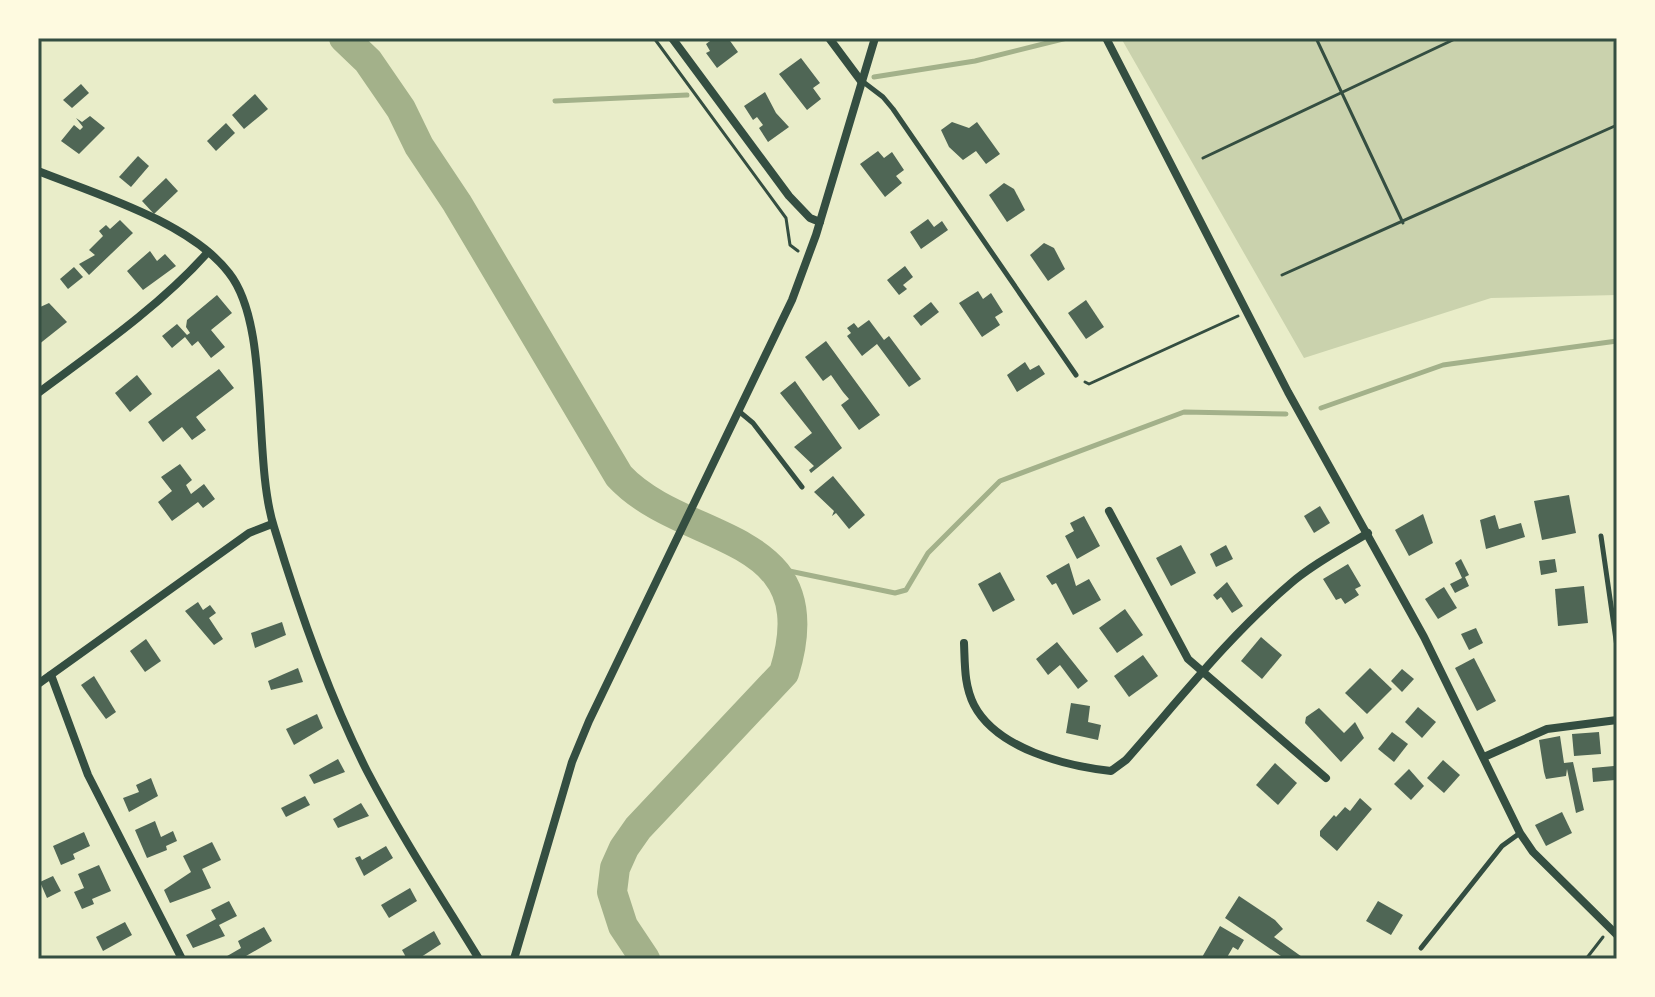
<svg xmlns="http://www.w3.org/2000/svg" width="1655" height="997" font-family="Karla,sans-serif">
  <rect width="100%" height="100%" fill="#e9edc9"/>
  <path fill="#cad2ad" d="M1121,38H1611L1617,48V295L1491,298L1304,358Z"/>
  <g fill="none" stroke-linecap="round" stroke-linejoin="round">
    <g stroke="#a3b18a" stroke-width="5">
      <path d="M874,77L975,61L1067,38"/>
      <path d="M555,101L687,95"/>
      <path d="M1321,408L1443,365L1617,341"/>
      <path d="M770,567L895,593L906,590L928,553L1000,481L1184,412L1286,414"/>
    </g>
    <path stroke="#a3b18a" stroke-width="30" d="M344,38L368,61L401,109L419,146L457,203L619,476C685,547 829,528 784,673L638,828L624,848L615,868L612,892L623,926L645,959"/>
  </g>
  <g fill="#4f6655">
    <path d="M714,38H728L738,52L717,68L706,53L710,51L706,44Z"/>
    <path d="M801,58L820,83L813,88L821,99L807,110L779,74Z"/>
    <path d="M81,84L89,93L72,108L63,100Z"/>
    <path d="M765,92L776,113L789,127L768,142L759,128L763,125L757,117L753,120L744,106Z"/>
    <path d="M255,94L268,109L244,129L232,115Z"/>
    <path d="M90,116L105,128L79,154L61,141L74,125L80,130L83,127L76,118L82,122Z"/>
    <path d="M952,122L969,128L977,122L1000,154L986,164L976,151L963,160L949,147L941,130Z"/>
    <path d="M226,123L235,133L216,151L207,141Z"/>
    <path d="M878,151L884,158L892,152L904,170L896,176L902,183L885,197L860,164Z"/>
    <path d="M138,156L149,166L131,187L119,177Z"/>
    <path d="M166,178L178,191L154,214L142,201Z"/>
    <path d="M1004,183L1014,189L1025,210L1007,222L989,195Z"/>
    <path d="M928,219L934,227L942,221L948,230L921,249L910,232Z"/>
    <path d="M120,220L133,233L89,275L79,264L95,255L89,250L103,236L99,231L106,225L110,229Z"/>
    <path d="M1044,243L1054,248L1065,269L1048,281L1030,255Z"/>
    <path d="M150,251L157,261L165,254L176,266L143,290L127,271Z"/>
    <path d="M905,266L913,277L903,285L907,289L899,295L887,280Z"/>
    <path d="M74,267L83,277L68,289L60,279Z"/>
    <path d="M978,291L983,299L991,293L1003,312L995,317L1000,325L982,337L959,303Z"/>
    <path d="M217,295L232,313L211,330L225,347L211,358L198,341L192,346L185,337L172,348L162,336L177,324L187,335L190,333L186,327L187,320Z"/>
    <path d="M1086,300L1104,327L1086,339L1068,313Z"/>
    <path d="M931,302L939,312L921,326L913,316Z"/>
    <path d="M49,303L67,322L38,345V308Z"/>
    <path d="M869,320L884,340L889,336L921,379L909,387L877,344L862,356L847,336L851,333L847,328L854,323L858,328Z"/>
    <path d="M826,341L880,415L859,430L841,405L849,399L843,392L831,375L823,381L805,357Z"/>
    <path d="M1025,362L1030,370L1039,365L1045,374L1017,392L1007,375Z"/>
    <path d="M219,369L234,388L196,417L206,430L192,440L182,427L163,442L148,422Z"/>
    <path d="M137,375L152,394L130,412L115,393Z"/>
    <path d="M795,381L842,448L811,473L809,470L814,466L794,447L812,433L780,393Z"/>
    <path d="M180,464L192,480L186,485L191,494L204,484L215,499L203,508L198,502L172,521L158,502L172,491L161,477Z"/>
    <path d="M833,476L865,515L849,529L836,513L832,516L834,511L814,492Z"/>
    <path d="M1569,495L1576,533L1542,540L1534,501Z"/>
    <path d="M1320,506L1330,523L1314,533L1304,516Z"/>
    <path d="M1423,514L1433,543L1409,556L1395,530Z"/>
    <path d="M1495,515L1499,529L1521,523L1525,537L1486,549L1480,520Z"/>
    <path d="M1084,516L1100,546L1077,559L1065,536L1074,531L1070,523Z"/>
    <path d="M1181,545L1196,573L1171,586L1156,558Z"/>
    <path d="M1226,545L1233,559L1216,567L1210,554Z"/>
    <path d="M1461,559L1469,575L1465,577L1469,586L1455,593L1450,584L1462,578L1455,563Z"/>
    <path d="M1555,559L1557,572L1541,575L1539,561Z"/>
    <path d="M1069,563L1076,586L1089,579L1101,600L1073,615L1056,583L1052,585L1046,576Z"/>
    <path d="M1348,564L1361,586L1355,589L1359,595L1345,604L1341,598L1336,600L1323,579Z"/>
    <path d="M1000,572L1015,600L993,612L978,584Z"/>
    <path d="M1227,582L1243,606L1232,613L1221,597L1217,600L1213,595Z"/>
    <path d="M1584,586L1588,623L1558,626L1555,589Z"/>
    <path d="M1444,587L1457,608L1438,619L1425,599Z"/>
    <path d="M198,602L203,610L210,605L216,613L209,618L223,639L214,645L185,611Z"/>
    <path d="M1125,609L1143,635L1117,653L1099,628Z"/>
    <path d="M282,622L286,635L255,648L251,633Z"/>
    <path d="M1476,628L1483,643L1469,650L1461,634Z"/>
    <path d="M1261,637L1282,655L1262,679L1241,661Z"/>
    <path d="M146,639L161,661L145,672L130,651Z"/>
    <path d="M1057,642L1088,681L1078,689L1060,665L1048,675L1036,659Z"/>
    <path d="M1143,655L1158,676L1129,697L1114,676Z"/>
    <path d="M1474,658L1496,701L1477,711L1455,668Z"/>
    <path d="M298,668L303,682L271,690L268,681Z"/>
    <path d="M1370,668L1392,689L1367,714L1345,693Z"/>
    <path d="M1402,669L1414,679L1402,692L1391,681Z"/>
    <path d="M94,676L116,712L106,719L81,685Z"/>
    <path d="M1071,703L1090,706L1088,722L1101,725L1098,740L1066,733Z"/>
    <path d="M1418,707L1436,722L1422,738L1405,722Z"/>
    <path d="M1319,708L1344,733L1355,722L1364,738L1341,762L1305,723L1306,717Z"/>
    <path d="M317,714L323,728L294,745L286,729Z"/>
    <path d="M1392,732L1408,744L1394,762L1378,749Z"/>
    <path d="M1599,732L1601,754L1574,756L1572,734Z"/>
    <path d="M1560,736L1564,763L1573,762L1584,810L1576,813L1567,769L1566,776L1546,779L1544,772L1539,740Z"/>
    <path d="M338,759L345,772L314,784L309,775Z"/>
    <path d="M1443,760L1460,775L1444,793L1427,778Z"/>
    <path d="M1275,763L1297,783L1278,805L1256,785Z"/>
    <path d="M1614,766L1615,780L1593,782L1592,768Z"/>
    <path d="M1409,769L1424,786L1411,800L1394,784Z"/>
    <path d="M151,778L158,796L129,812L123,798L139,792L136,785Z"/>
    <path d="M305,796L310,805L286,817L281,808Z"/>
    <path d="M1360,798L1372,809L1337,851L1320,836V831L1334,815L1336,817L1345,807L1350,811Z"/>
    <path d="M361,803L369,816L338,828L333,819Z"/>
    <path d="M1562,812L1572,833L1546,846L1535,825Z"/>
    <path d="M155,821L161,837L173,831L177,841L166,846L167,850L147,858L135,830Z"/>
    <path d="M84,832L90,846L73,854L75,859L61,865L53,846Z"/>
    <path d="M212,842L221,860L202,869L211,888L170,903L164,890L191,872L183,856Z"/>
    <path d="M386,846L393,858L364,876L355,858L360,856L362,860Z"/>
    <path d="M99,865L111,891L92,899L94,904L82,909L74,892L84,888L78,874Z"/>
    <path d="M53,876L61,891L47,898L40,882Z"/>
    <path d="M410,888L417,901L389,918L381,905Z"/>
    <path d="M1239,896L1275,920L1283,929L1274,937L1305,959H1278L1281,956L1225,918Z"/>
    <path d="M229,901L237,916L219,925L225,936L193,948L186,935L216,919L211,910Z"/>
    <path d="M1378,901L1403,915L1391,935L1366,921Z"/>
    <path d="M125,922L132,935L103,951L96,937Z"/>
    <path d="M1220,926L1244,940L1238,950L1233,947L1226,959H1201Z"/>
    <path d="M264,927L272,941L246,956L248,959H222L241,948L238,941Z"/>
    <path d="M434,931L441,944L418,959H407L402,950Z"/>
  </g>
  <g fill="none" stroke-linecap="round" stroke-linejoin="round">
    <g stroke="#344e41" stroke-width="3">
      <path d="M654,38L786,218L790,245L798,251"/>
      <path d="M1316,38L1403,223"/>
      <path d="M1203,158L1457,38"/>
      <path d="M1282,275L1617,125"/>
      <path d="M1085,382L1089,384L1238,316"/>
      <path d="M1586,959L1603,937"/>
    </g>
    <g stroke="#344e41" stroke-width="5">
      <path d="M862,81L883,97L893,109L1076,375"/>
      <path d="M741,413L753,423L802,487"/>
      <path d="M1601,536L1617,647"/>
      <path d="M1421,948L1502,846L1520,833"/>
    </g>
    <g stroke="#344e41" stroke-width="8">
      <path d="M672,38L789,196L810,218L820,222"/>
      <path d="M829,38L861,81"/>
      <path d="M1106,38L1288,392L1424,637L1520,833L1533,852L1617,935"/>
      <path d="M38,171C96,194 190,222 229,273C271,326 252,458 274,527C299,610 328,694 367,771C401,836 441,897 479,959"/>
      <path d="M38,393C96,350 160,306 208,252"/>
      <path d="M1109,511L1188,659L1326,778"/>
      <path d="M964,643C965,665 964,685 974,705C997,749 1066,766 1111,771L1126,760C1179,700 1229,636 1290,584C1313,564 1342,549 1368,533"/>
      <path d="M51,675L88,775L182,959"/>
      <path d="M38,684L249,533L272,524"/>
      <path d="M1484,757L1547,729L1617,720"/>
      <path d="M514,959L572,762L589,721L792,300L816,235L875,38"/>
    </g>
  </g>
  <rect width="1655" height="997" fill="none" stroke="#fefae0" stroke-width="80"/>
  <rect x="40" y="40" width="1575" height="917" fill="none" stroke="#344e41" stroke-width="3"/>
</svg>
